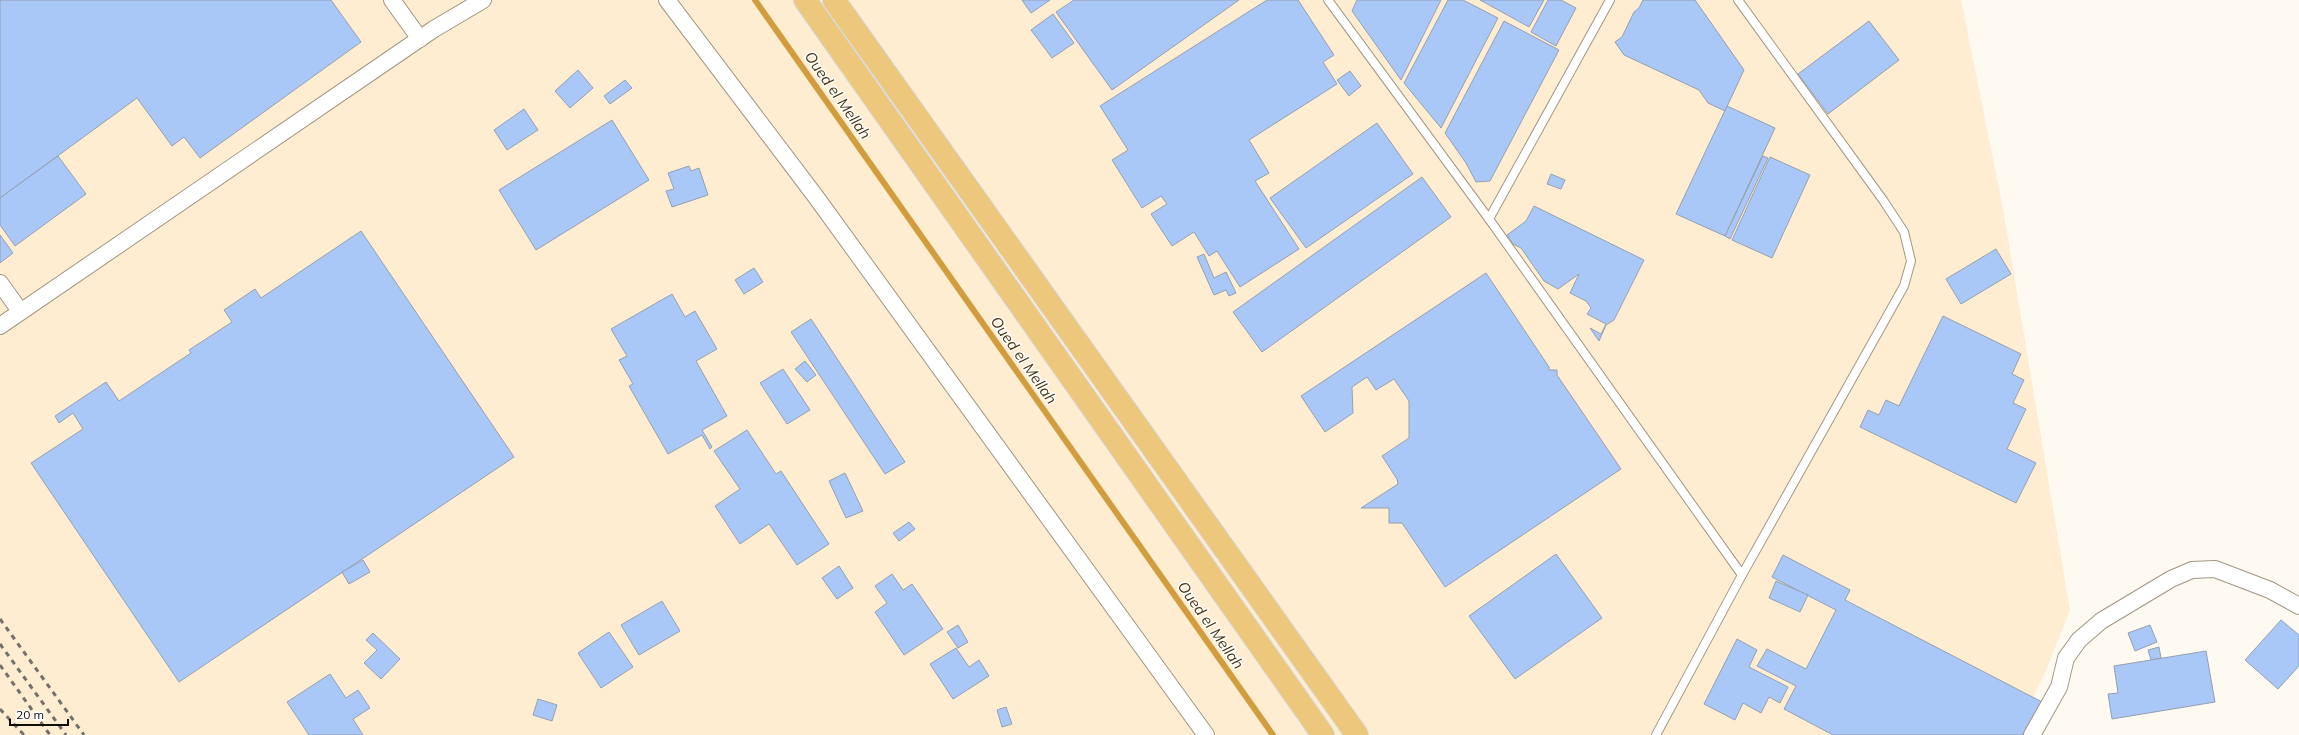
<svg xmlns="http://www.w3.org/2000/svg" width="2299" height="735" font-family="Mulish,sans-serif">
  <rect width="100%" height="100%" fill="#fef9f1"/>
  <path fill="#ffedd2" d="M0,0H1961L2003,209L2070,610L2045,673L2014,735H0Z"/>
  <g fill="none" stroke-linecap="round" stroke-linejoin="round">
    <path stroke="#d29d3e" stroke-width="6" d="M755,0L1273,735"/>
  </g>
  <g fill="#a9c7f7" stroke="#94a0b2">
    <path d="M0,0H331L361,42L200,158L184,137L172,146L137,98L0,198Z"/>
    <path d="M1022,0H1050L1031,13Z"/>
    <path d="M1074,0H1239L1112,90L1056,12Z"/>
    <path d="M1267,0H1298L1334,55L1323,62L1337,84L1249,140L1269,173L1255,181L1299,249L1240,287L1217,251L1209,256L1194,232L1172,246L1151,214L1167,204L1161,196L1142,208L1112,160L1128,150L1100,106Z"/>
    <path d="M1357,0H1441L1401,80L1352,11Z"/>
    <path d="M1448,0H1463L1498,18L1441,128L1404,83Z"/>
    <path d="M1480,0H1544L1529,27Z"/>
    <path d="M1548,0H1561L1576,8L1556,46L1531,32Z"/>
    <path d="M1643,0H1695L1744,70L1725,111L1708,103L1699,90L1624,55L1615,42L1622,37L1634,12L1639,8Z"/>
    <path d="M1053,14L1074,43L1052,58L1031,30Z"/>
    <path d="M1504,21L1559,50L1490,181L1476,182L1466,163L1445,133Z"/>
    <path d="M1869,21L1899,60L1828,114L1798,74Z"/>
    <path d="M578,70L593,88L570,108L555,91Z"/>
    <path d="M1350,71L1361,86L1349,96L1337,80Z"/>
    <path d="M625,80L632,88L610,104L604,96Z"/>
    <path d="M1727,106L1775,128L1725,236L1676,214Z"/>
    <path d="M524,109L538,130L507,150L494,130Z"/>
    <path d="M612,120L649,180L536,250L499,190Z"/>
    <path d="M1377,123L1413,174L1306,248L1270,198Z"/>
    <path d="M58,156L86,194L15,246L0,225V198Z"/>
    <path d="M1763,156L1768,158L1730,239L1725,236Z"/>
    <path d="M1770,157L1810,175L1772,258L1732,240Z"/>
    <path d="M689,166L691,171L699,168L708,195L672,207L666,191L674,189L668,173Z"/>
    <path d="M1551,174L1565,180L1561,189L1547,184Z"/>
    <path d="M1422,177L1451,217L1262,352L1233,312Z"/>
    <path d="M1534,206L1644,260L1614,320L1606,325L1599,341L1590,328L1601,334L1606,324L1587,314L1591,308L1586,301L1570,293L1579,274L1558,289L1544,281L1521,248L1513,244L1507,235L1526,221Z"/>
    <path d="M361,231L514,457L179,682L31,463L83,429L73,413L59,423L55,416L106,382L119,401L191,353L189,350L232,322L224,310L255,289L261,298Z"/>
    <path d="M0,235L13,253L0,263Z"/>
    <path d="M1996,249L2011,274L1961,304L1946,279Z"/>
    <path d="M1204,254L1214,278L1226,272L1236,293L1229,296L1226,290L1214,295L1197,257Z"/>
    <path d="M754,268L763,282L744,294L735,280Z"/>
    <path d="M1486,273L1549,367V370H1557V375L1621,469L1445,587L1402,523H1389V508H1361L1398,484L1397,479L1382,456L1409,438V401L1394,379L1376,390L1367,377L1352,387L1353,413L1325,432L1301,396Z"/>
    <path d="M672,294L685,317L695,311L717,349L696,361L727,416L702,430L712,447L710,449L702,435L668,454L629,386L633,384L619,360L627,356L611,329Z"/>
    <path d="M1943,316L2021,354L2012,374L2024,380L2013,403L2026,409L2007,449L2036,463L2016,503L1860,427L1868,410L1879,415L1886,400L1899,406Z"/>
    <path d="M811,319L905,462L885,474L791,332Z"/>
    <path d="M805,361L816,375L807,382L795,369Z"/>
    <path d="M783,369L810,410L787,424L760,383Z"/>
    <path d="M747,430L776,474L781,471L829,544L797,565L769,524L740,544L715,506L740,489L714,451Z"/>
    <path d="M845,473L863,511L846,518L829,481Z"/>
    <path d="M909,522L915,529L899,541L893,533Z"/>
    <path d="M1556,554L1602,618L1515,679L1469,616Z"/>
    <path d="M1783,555L1850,590L1845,600L2044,703L2027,735H1833L1784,709L1796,686L1757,666L1767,649L1806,669L1836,610L1772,577Z"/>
    <path d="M363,560L370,572L349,584L342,572Z"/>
    <path d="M839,566L853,588L837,599L822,578Z"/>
    <path d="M892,574L903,590L912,584L943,629L904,655L875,612L887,603L875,586Z"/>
    <path d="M1776,581L1808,595L1800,612L1769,598Z"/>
    <path d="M662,601L680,631L639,655L621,625Z"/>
    <path d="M2281,620L2299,635V666L2278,689L2245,660Z"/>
    <path d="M958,625L968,642L958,648L947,632Z"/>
    <path d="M2150,625L2157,642L2135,651L2128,633Z"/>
    <path d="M609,632L633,667L601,688L578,653Z"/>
    <path d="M373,633L400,659L381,679L364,663L377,650L366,640Z"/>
    <path d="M1737,639L1757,650L1749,667L1788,687L1780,703L1769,697L1761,713L1743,703L1735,720L1704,704Z"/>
    <path d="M2159,647L2161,658L2151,660L2148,650Z"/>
    <path d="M956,648L969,667L979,660L989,676L953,699L930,664Z"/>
    <path d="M2206,651L2215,702L2112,719L2108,694L2118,693L2114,666Z"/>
    <path d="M330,674L346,698L358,690L370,708L353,719L363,735H309L287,702Z"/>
    <path d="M538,699L557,705L552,721L533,715Z"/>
    <path d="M1006,707L1012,724L1002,727L997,710Z"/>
  </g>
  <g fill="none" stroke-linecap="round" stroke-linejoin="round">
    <g stroke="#a29683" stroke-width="10">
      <g id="service">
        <path d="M1328,0L1489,219L1742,575"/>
        <path d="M1489,219L1610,0"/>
        <path d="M1656,735L1742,575L1904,286L1911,261L1904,232L1883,200L1738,0"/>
      </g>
    </g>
    <g stroke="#a29683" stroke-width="18">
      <g id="minor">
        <path d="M392,0L420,39"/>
        <path d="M667,0L816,197L1206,735"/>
        <path d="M0,283L20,311"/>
        <path d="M0,326L434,29L483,0"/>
        <path d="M2032,735L2059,687L2066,658L2079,640L2101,621L2171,579L2192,570L2215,569L2270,590L2299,606"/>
      </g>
    </g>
    <g stroke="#d9d8d7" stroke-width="24">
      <g id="primary">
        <path d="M805,0L1323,735"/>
        <path d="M834,0L1357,735"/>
      </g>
    </g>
    <use href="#service" stroke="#fff" stroke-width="8"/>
    <use href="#minor" stroke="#fff" stroke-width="16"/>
    <use href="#primary" stroke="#ecc77c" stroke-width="22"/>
    <g stroke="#747069" stroke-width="3" stroke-dasharray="5 5" stroke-linecap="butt">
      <path d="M0,619L84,735"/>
      <path d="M0,644L66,735"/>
      <path d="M0,665L50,735"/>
      <path d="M0,709L24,735"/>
    </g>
  </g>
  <g text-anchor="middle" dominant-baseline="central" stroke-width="3" stroke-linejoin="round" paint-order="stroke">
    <g font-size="15" font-style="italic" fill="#4a350c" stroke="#fff">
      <text transform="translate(838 95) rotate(55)">Oued el Mellah</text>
      <text transform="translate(1024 360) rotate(55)">Oued el Mellah</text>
      <text transform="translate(1211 625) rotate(55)">Oued el Mellah</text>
    </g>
  </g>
  <path d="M10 719v6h58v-6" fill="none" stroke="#100c06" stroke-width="2"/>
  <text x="16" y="719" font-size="12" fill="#100c06" stroke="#ffffff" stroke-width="3" paint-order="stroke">20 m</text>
</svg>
